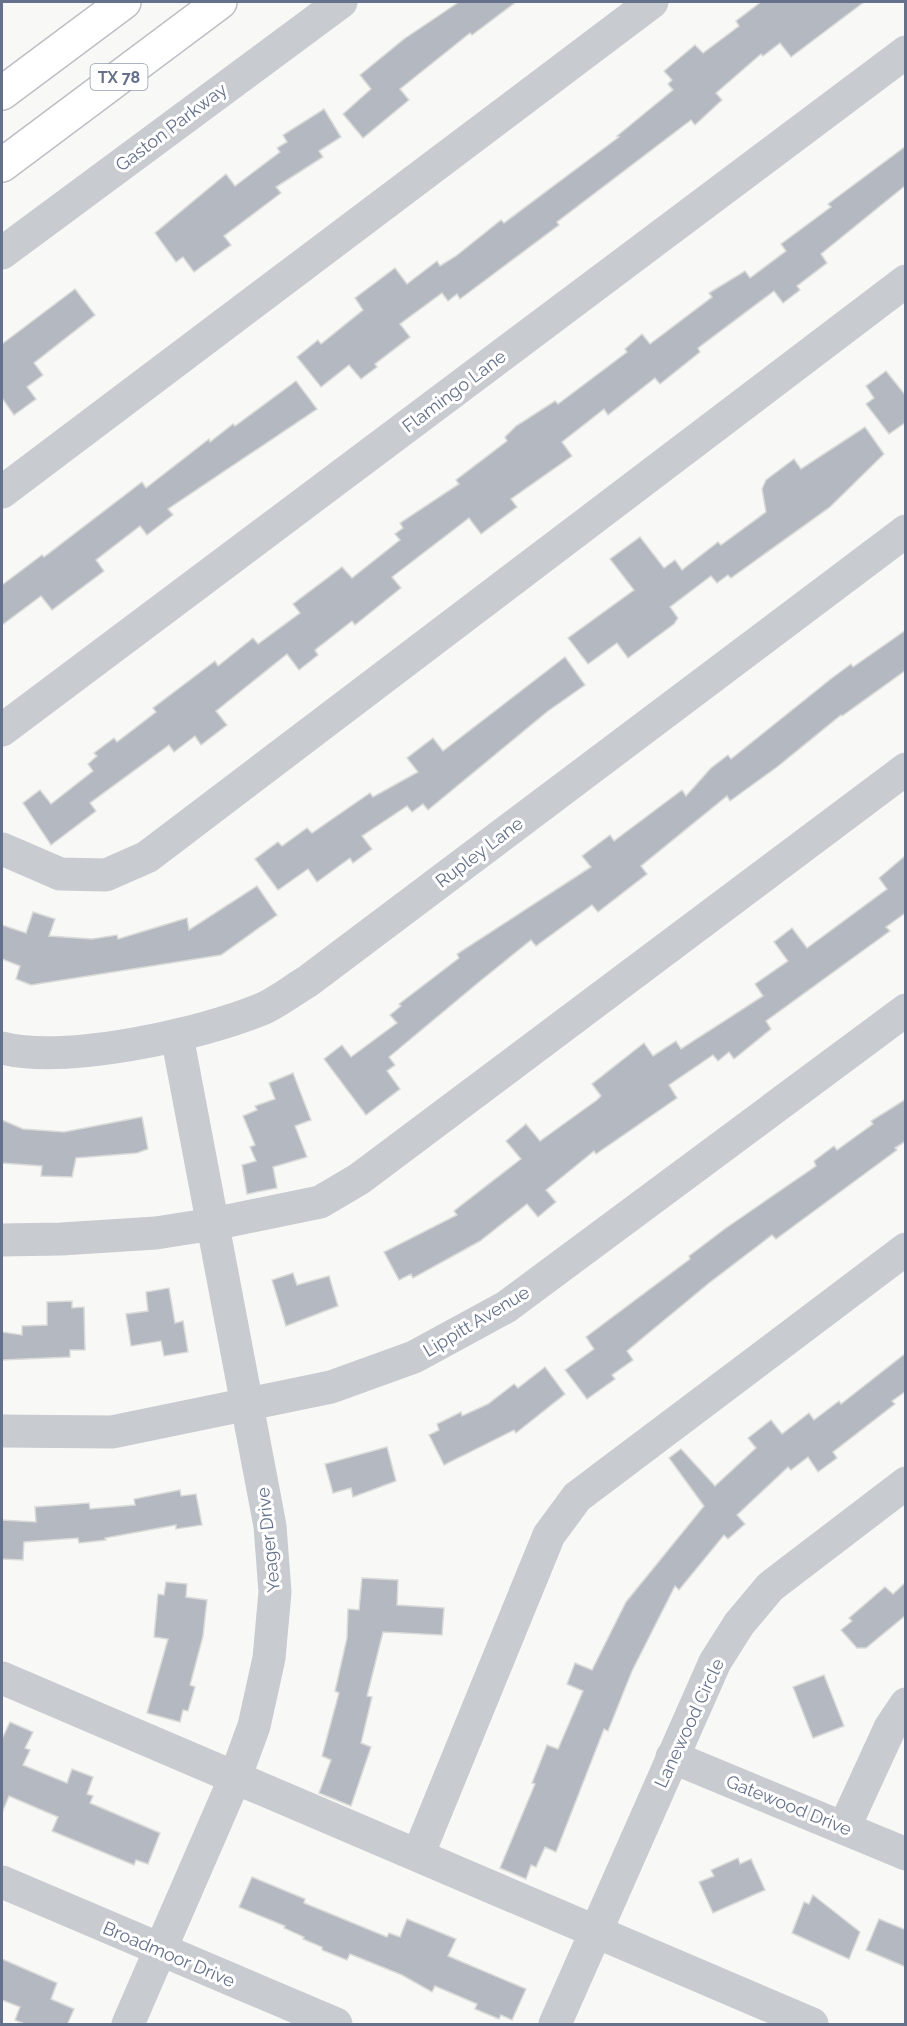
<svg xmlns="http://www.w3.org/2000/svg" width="907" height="2026" font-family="Raleway,sans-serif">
  <rect width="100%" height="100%" fill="#f8f9f6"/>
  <g fill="#b3b8c1" stroke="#dadbd8" stroke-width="1.5">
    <path d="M459,2H516L472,35L470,33L400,89L409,100L363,138L343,114L371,89L360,75L404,39Z"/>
    <path d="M761,2H864L791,57L780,43L763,56L761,54L716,93L722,100L695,125L691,120L557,222L559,225L460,299L457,294L448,301L442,293L400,324L410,337L375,364L377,367L361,379L349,365L321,387L297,357L318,340L321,344L363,310L355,298L395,268L407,284L437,261L440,266L456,256L501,220L504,223L619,137L617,136L673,90L668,84L672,80L664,71L695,45L703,53L739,26L736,21Z"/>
    <path d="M324,109L341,137L319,151L323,157L276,187L281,193L224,236L231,245L194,272L183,257L176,262L155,233L226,174L235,186L280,152L277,148L287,142L283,135Z"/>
    <path d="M906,146V185L821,254L827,263L797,286L800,290L783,303L774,291L698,348L700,352L660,384L655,378L608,415L604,409L562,442L572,456L511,499L517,507L481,534L469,518L392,577L401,588L355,625L352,621L315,650L318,655L299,670L287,654L216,711L227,725L201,745L195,736L174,752L169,745L90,803L96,811L51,845L23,803L40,790L51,804L93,771L88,764L97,756L94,753L114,738L117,742L156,712L153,708L215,661L218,666L253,638L258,644L300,613L293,604L342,567L352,578L400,540L395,534L403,528L400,523L459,484L456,480L507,441L505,437L516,426L555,401L558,404L582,386L627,352L625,349L642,334L650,344L712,297L709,293L745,271L750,278L786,251L781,244L831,207L828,204Z"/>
    <path d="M75,289L95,315L34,363L43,375L27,387L36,399L14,415L2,398V344Z"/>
    <path d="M886,371L906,396V422L889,434L866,404L874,398L866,386Z"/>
    <path d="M296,381L317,409L168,509L173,515L147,535L140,526L96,560L104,571L52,610L41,596L2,625V585L42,555L44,557L142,482L146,488L209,439L210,442L233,424L235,426Z"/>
    <path d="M865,427L884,454L830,507L731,578L728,575L717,583L711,576L670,607L678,618L674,624L628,658L617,643L588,664L568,638L634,590L610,559L640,537L664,568L675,560L682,570L718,542L721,545L766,512L762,489L766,480L794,459L801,469Z"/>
    <path d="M906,630V670L842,716L841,715L777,767L730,801L727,796L641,866L647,874L598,912L592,905L536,946L531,940L479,982L389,1057L395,1065L387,1071L400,1089L366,1115L324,1059L342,1045L351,1057L397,1023L390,1015L401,1006L399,1004L459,958L457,954L591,867L582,856L610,835L614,841L682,790L686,796L711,768L728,755L731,759L832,678L851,664L853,667Z"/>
    <path d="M565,657L585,685L548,711L428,810L423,804L412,812L407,806L362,836L372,849L353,863L350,858L317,882L308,869L278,890L255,859L278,842L282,846L307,828L312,833L370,793L373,797L418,772L407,758L433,738L443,751Z"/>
    <path d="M906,855V916L904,914L886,927L890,931L766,1021L771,1029L734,1059L729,1052L718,1061L713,1055L669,1085L677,1098L596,1154L594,1151L546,1190L556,1202L538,1217L527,1204L480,1241L413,1278L411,1274L399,1280L384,1252L457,1215L454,1211L521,1159L506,1141L526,1124L540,1141L597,1100L601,1096L592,1084L644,1043L653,1056L676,1041L681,1049L763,996L755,984L788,961L774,942L792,928L807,948L887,889L879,878Z"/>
    <path d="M257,886L277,915L221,955L31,985L16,979L20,966L2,959V925L26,933L33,912L55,919L49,936L92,939L117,935L118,939L187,918L189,930Z"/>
    <path d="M293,1073L311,1120L295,1126L307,1157L273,1167L277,1188L247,1194L242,1165L256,1161L250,1147L255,1145L243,1116L257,1110L255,1106L275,1099L269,1083Z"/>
    <path d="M906,1099V1141L895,1148L897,1150L776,1239L772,1235L709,1283L627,1351L633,1360L612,1375L615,1379L587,1399L565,1370L594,1349L586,1337L690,1259L689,1256L726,1228L816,1166L814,1161L834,1146L837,1150L873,1124L871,1121Z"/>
    <path d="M142,1117L148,1149L137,1153L76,1158L72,1177L41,1176L42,1166L2,1163V1120L23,1129L64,1132Z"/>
    <path d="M293,1273L297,1285L329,1276L338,1306L286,1326L272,1280Z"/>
    <path d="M169,1288L175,1323L183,1321L188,1352L164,1356L161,1341L131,1346L126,1314L148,1311L146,1292Z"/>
    <path d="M72,1301V1308L84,1307L85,1350H70V1357L2,1360V1332L22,1335V1326L47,1325V1302Z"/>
    <path d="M906,1353V1391L892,1401L895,1404L833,1452L837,1458L818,1472L808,1457L791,1470L788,1467L737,1515L745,1524L728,1539L724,1535L679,1590L675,1586L632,1671L608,1731L604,1729L556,1852L545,1847L536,1867L531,1865L526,1879L500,1868L535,1784L532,1783L547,1745L558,1749L583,1691L567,1684L575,1663L592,1670L626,1602L704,1506L669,1458L681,1449L715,1486L756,1448L748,1438L771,1420L782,1434L809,1413L814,1420L839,1401L841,1404Z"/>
    <path d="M545,1367L565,1394L516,1433L514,1430L444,1465L429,1435L439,1430L437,1424L461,1412L462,1416L488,1404L514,1384L518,1388Z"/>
    <path d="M387,1447L396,1481L353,1497L351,1488L333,1493L325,1464Z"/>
    <path d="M180,1490L181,1496L196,1494L202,1525L176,1529V1525L105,1538L106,1540L79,1543L78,1538L24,1542L23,1560L2,1559V1520L36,1522L35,1507L89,1503L90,1509L135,1505L134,1499Z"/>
    <path d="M362,1578L398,1580L397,1605L444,1608L442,1635L383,1632L367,1696L372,1697L361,1743L371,1747L351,1806L319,1793L331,1760L322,1756L339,1693L335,1691L347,1638L348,1609L359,1610Z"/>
    <path d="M166,1582L187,1584L186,1597L207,1600L203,1636L190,1685L195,1687L188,1711L183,1710L180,1722L147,1713L168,1639L154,1637L158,1594L164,1595Z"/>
    <path d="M906,1582V1615L866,1648H857L841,1630L852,1621L849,1618L885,1587L893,1594Z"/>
    <path d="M824,1675L844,1726L813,1738L793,1687Z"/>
    <path d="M10,1722L33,1732L25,1748L30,1750L23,1765L67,1783L72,1769L93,1777L87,1794L93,1796L90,1803L160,1833L148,1864L136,1860L134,1865L52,1831L58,1817L9,1796L2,1813V1739Z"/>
    <path d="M738,1858L740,1864L751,1859L765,1890L713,1913L699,1882L714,1876L711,1870Z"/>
    <path d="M252,1877L305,1899L304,1903L387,1937L389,1933L400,1937L407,1919L456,1939L448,1956L526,1989L512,2020L501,2015L499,2019L475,2009L477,2004L435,1986L432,1992L402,1975L350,1954L347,1960L322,1950V1947L303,1939L304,1937L284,1928L285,1926L239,1907Z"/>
    <path d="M813,1895L860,1932L849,1959L792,1933L804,1902L809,1904Z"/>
    <path d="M879,1919L906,1930V1967L866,1950Z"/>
    <path d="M2,1959L57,1983L51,1999L74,2009L67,2025H27L15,2020L20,2007L2,2000Z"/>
  </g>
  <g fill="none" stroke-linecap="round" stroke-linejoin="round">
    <g stroke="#bdbfc4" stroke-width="36">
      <g id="major">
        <path d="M2,93L124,2"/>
        <path d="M2,165L220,2"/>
      </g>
    </g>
    <g stroke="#c8cbd0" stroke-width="33">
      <path d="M2,253L341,2"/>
      <path d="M2,492L652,2"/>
      <path d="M2,730L906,52"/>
      <path d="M2,849L60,874L106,875L147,857L906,281"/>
      <path d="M2,1048C66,1064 199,1035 262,1009C278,1002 293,990 308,981L906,531"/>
      <path d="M2,1240L61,1239L156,1233L213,1224L320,1202L359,1179L906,769"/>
      <path d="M2,1431L112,1432L331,1387L414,1357L506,1307L906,1010"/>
      <path d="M2,1678L812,2024"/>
      <path d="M672,1757L906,1854"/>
      <path d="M844,1828L890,1728L906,1704"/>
      <path d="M418,1855L549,1535L577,1497L906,1249"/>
      <path d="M2,1882L336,2024"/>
      <path d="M128,2024L235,1778L254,1726L269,1658L275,1592L270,1526L177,1036"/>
      <path d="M555,2024L715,1662L739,1624L770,1587L906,1483"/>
    </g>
    <use href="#major" stroke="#fff" stroke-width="33"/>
  </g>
  <g text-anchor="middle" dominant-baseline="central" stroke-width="6" stroke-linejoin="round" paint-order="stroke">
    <rect fill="#fff" stroke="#939cad" stroke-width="1.5" x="90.5" y="64" width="57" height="26" rx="4.5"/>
    <g font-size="16" font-weight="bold" fill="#65718a">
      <text x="119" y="77">TX 78</text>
    </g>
    <g font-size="18" fill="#65718a" stroke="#fff">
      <text transform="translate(171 127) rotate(-37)">Gaston Parkway</text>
      <text transform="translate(454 391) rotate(-37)">Flamingo Lane</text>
      <text transform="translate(479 852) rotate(-37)">Rupley Lane</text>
      <text transform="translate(476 1321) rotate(-31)">Lippitt Avenue</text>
      <text transform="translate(268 1540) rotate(-96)">Yeager Drive</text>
      <text transform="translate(689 1723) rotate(-65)">Lanewood Circle</text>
      <text transform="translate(789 1805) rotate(22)">Gatewood Drive</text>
      <text transform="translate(169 1954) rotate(23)">Broadmoor Drive</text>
    </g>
  </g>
  <rect width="907" height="2026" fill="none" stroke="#65718a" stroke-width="6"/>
</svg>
